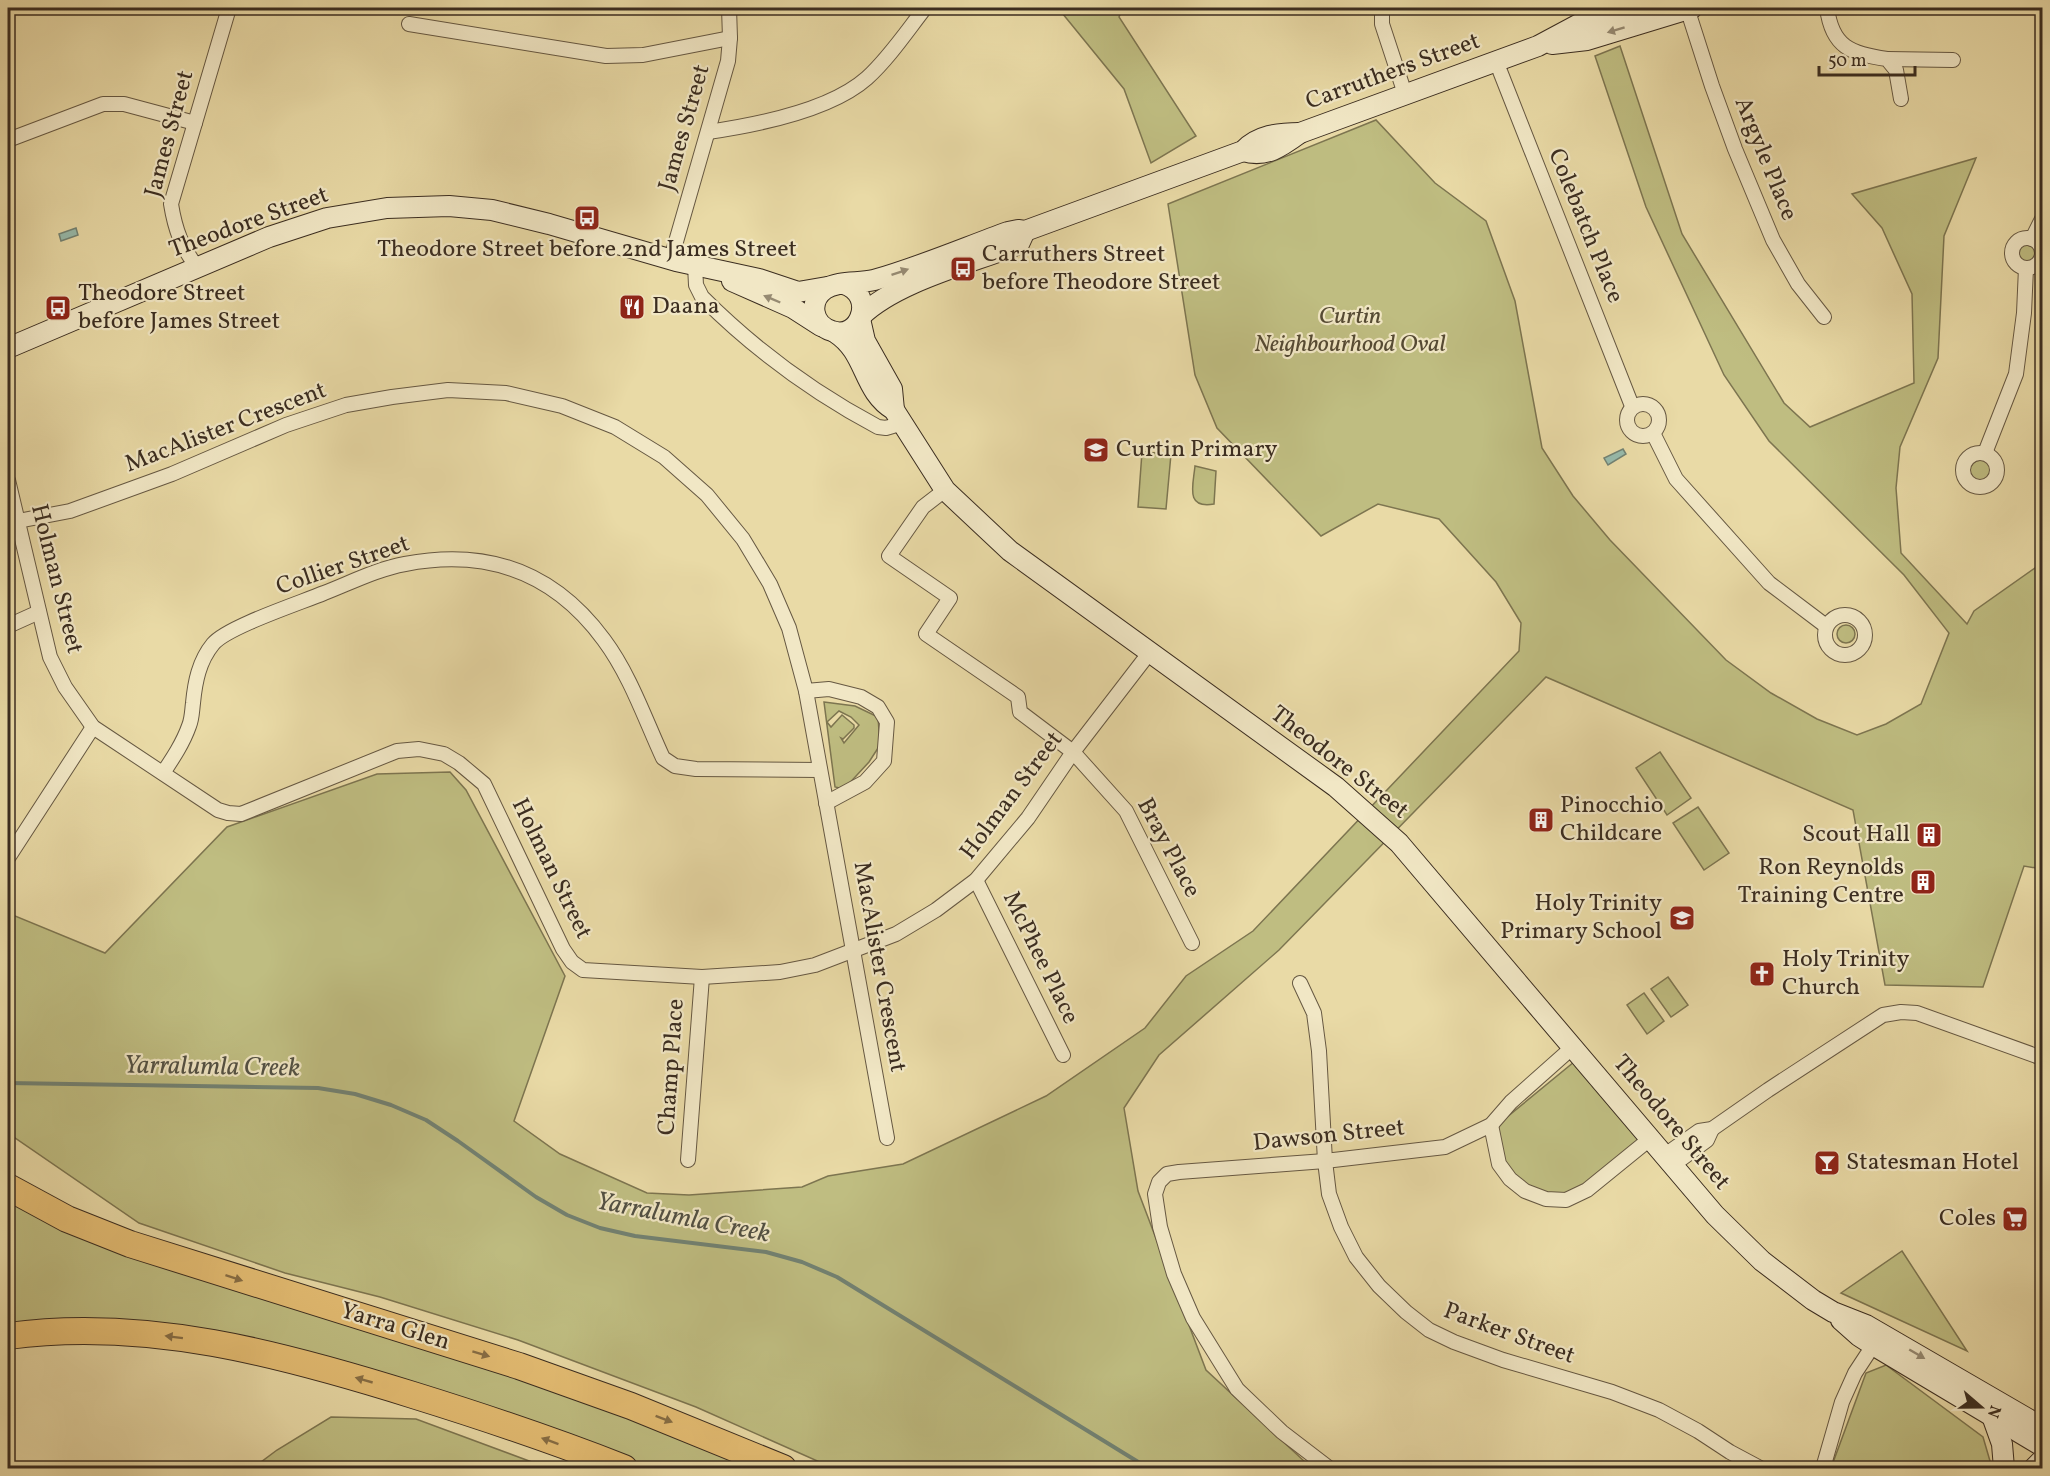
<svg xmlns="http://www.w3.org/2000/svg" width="2050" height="1476" font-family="Vollkorn,serif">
  <rect width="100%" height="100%" fill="#e9daa6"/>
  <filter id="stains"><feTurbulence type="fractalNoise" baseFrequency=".00333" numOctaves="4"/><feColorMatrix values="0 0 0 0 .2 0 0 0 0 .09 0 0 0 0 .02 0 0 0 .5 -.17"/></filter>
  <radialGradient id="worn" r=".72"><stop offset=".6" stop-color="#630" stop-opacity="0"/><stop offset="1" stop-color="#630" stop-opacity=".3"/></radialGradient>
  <g fill="#bfbd81" stroke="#7d7550" stroke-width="1.5" fill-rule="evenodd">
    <path d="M1058,8H1123L1119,17L1196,136L1151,163L1124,89Z"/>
    <path d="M1620,46L1682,234L1784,403L1810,427L1914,383L1912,294L1882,228L1852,194L1976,158L1944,236L1938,358L1900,447L1896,488L1901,553L1967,624L1974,611L2042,563V869L2024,866L1983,987L1885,985L1853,810L1546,677L1279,950L1159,1055L1124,1108L1138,1191L1206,1370L1305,1462L1317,1468H833L696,1407L518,1340L380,1297L285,1273L139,1223L8,1133V913L105,953L227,827L377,774L450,772L466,790L565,976L514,1121L560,1154L647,1193L689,1195L802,1187L828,1176L903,1164L1046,1096L1145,1028L1186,976L1253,931L1519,651L1521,623L1496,582L1439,519L1378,504L1321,536L1217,428L1195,375L1168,204L1376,120L1435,183L1486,221L1515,301L1542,448L1573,496L1610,540L1726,660L1771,693L1817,719L1857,735L1886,724L1921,704L1949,633L1904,575L1769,441L1724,375L1646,207L1595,56Z"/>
    <circle cx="2027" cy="253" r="11"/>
    <path d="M1142,452L1171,454L1166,509L1138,507Z"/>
    <circle cx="1981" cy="471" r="11"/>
    <path d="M1195,466L1216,471L1214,504C1185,509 1193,486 1195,466Z"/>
    <circle cx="1846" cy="634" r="9"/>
    <path d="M824,702L855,706L878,717L880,745L869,762L844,789L835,787ZM839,711L851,717L859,725L844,743L841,738L843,739L854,728V725L842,715L831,727L827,722Z"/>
    <path d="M1660,752L1691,798L1667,815L1636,768Z"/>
    <path d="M1698,807L1729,853L1704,870L1673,823Z"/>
    <path d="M1668,977L1688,1005L1671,1017L1651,989Z"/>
    <path d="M1644,993L1664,1021L1647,1034L1627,1005Z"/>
    <path d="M1574,1062L1642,1139L1583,1186L1564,1195L1546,1194L1527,1187L1514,1177L1505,1163L1490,1131Z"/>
    <path d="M8,1196L413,1339L766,1468H645L593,1448L346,1367L8,1327Z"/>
    <path d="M1902,1251L1967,1351L1841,1293Z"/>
    <path d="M1886,1365L1983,1437L1990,1461L1988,1468H1831L1866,1373Z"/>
    <path d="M331,1417L416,1419L548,1468H253L277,1450Z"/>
  </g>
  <g fill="#97baab" stroke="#728273" stroke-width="1.5">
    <path d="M76,228L78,235L61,241L59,234Z"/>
    <path d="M1623,449L1626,454L1608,465L1604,458Z"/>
  </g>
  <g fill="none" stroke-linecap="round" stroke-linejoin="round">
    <path stroke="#728273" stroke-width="4" d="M8,1083L318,1088L355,1094L391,1105L426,1120L458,1141L536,1197L567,1215L600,1228L635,1236L766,1252L802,1262L837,1277L1148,1468"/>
    <g stroke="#665842" stroke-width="16">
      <g id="minor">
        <path d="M1382,8V24L1405,94"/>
        <path d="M1687,8L1712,86L1735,149L1773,240L1798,284L1824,317"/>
        <path d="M1827,8C1832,47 1851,54 1887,59L1896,70L1901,99"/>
        <path d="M409,24L606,56L643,55L730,38"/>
        <path d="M1887,59L1953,60"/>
        <path d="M1496,61L1632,406"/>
        <path d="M708,132C756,125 830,111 867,78C889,58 907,31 925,8"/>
        <path d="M8,140L103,104H124L195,123"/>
        <circle cx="2027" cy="253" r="15"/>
        <path d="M2032,239L2042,219"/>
        <path d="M671,259L728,61L730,38L729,8"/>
        <path d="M695,265L696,285L702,297C753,348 814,393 878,427L886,428L903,423"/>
        <path d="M198,268C182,249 175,229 171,204L229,8"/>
        <circle cx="1643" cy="420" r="16"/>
        <path d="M1653,433L1676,479L1769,583L1826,626"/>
        <path d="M1985,453L2016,374L2024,313L2026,268"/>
        <circle cx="1980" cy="470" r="17"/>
        <path d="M8,480L50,657L65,687L93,727L218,810L228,813L241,814L397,751L419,749L444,754L459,763L484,784L563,949L572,962L583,970L702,977L780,972L815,965L896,934L936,910L976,880L1028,818L1073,752L1150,652"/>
        <path d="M945,490L923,507L889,556L950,598L926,634L1018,697L1020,712L1073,752L1126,811L1192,943"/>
        <path d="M18,521L70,511L172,474L286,425L346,405L392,397L448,390L506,393L562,406L615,427L664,457L707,495L743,539L770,584L789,628L806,691L887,1138"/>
        <circle cx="1845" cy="635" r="20"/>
        <path d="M8,626L39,612"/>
        <path d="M806,691L829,689L861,697L878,707L887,722L884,761L865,782L826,803"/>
        <path d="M163,773C173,758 183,743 189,726C192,719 192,711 193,703C195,682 199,661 213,644C227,627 300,603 324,593C350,583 377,569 405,564C487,548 554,572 604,640C630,675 645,719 663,758L675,766L696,769L820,770"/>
        <path d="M8,858L93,727"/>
        <path d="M976,880L1063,1055"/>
        <path d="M1300,983L1314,1013L1319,1051L1325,1161L1329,1194L1341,1227L1356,1257L1379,1286L1406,1312L1429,1330L1454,1342L1503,1360L1612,1392L1659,1410L1698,1431L1730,1452L1760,1468"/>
        <path d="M1491,1125L1499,1164L1510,1179L1525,1191L1546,1199L1566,1200L1587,1190L1651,1138"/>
        <path d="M1665,1155L1699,1131L1712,1129L1768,1090L1883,1015L1901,1012L1917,1013L2042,1058"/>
        <path d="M688,1160L702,977"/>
        <path d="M1673,1165L1707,1140L1712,1129"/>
        <path d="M1329,1468L1282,1432L1237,1389L1193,1318L1174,1274L1160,1227L1155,1194L1159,1182L1167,1174L1179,1172L1325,1161L1445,1147L1491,1125L1511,1102L1574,1046"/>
        <path d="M1823,1468L1842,1402L1855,1373L1878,1338"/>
      </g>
    </g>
    <g stroke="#3b2d20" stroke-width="22">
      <g id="secondary">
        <path d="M1552,44L1587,40L1692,8"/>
        <path d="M1243,151C1266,158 1281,147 1300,133L1538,46L1581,23L1628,8"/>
        <path d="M732,281L793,308L821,326"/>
        <path d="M844,284C877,295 860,341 832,331C812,325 808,301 825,289C839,280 859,284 874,280C920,267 964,248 1008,232L1018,230L1025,231L1243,151C1258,135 1279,133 1300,133"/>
        <path d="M861,316C897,281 972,263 1019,244L1025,231"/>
        <path d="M860,319L865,341L892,389L894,410"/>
        <path d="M836,333C867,353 862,391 894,410L945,490L1010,551L1336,787L1399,843L1715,1215L1762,1261L1813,1300L1833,1312L1866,1325L2042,1427"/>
        <path d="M8,348L269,237L327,218L387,208L449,206L492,210L549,224L676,261L759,279L798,292L827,287"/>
        <path d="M1841,1320L1859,1336L1873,1345L2037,1443L2042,1444"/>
        <path d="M1992,1416L2002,1444L2004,1468"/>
        <path d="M2034,1468L2042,1460"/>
      </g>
    </g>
    <g stroke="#3b2d20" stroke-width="28">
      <g id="motorway">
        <path d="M8,1187L67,1219L130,1244L519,1366L631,1406L783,1468"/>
        <path d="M8,1336C146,1317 282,1354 413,1395C484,1417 555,1441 624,1468"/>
      </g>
    </g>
    <use href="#minor" stroke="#f1e7c5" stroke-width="14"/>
    <use href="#secondary" stroke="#f1e7c5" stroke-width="20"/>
    <use href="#motorway" stroke="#e4bd73" stroke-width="26"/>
  </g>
  <defs><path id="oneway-solid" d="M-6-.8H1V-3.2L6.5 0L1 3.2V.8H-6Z" transform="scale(1.5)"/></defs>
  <g fill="#968a72">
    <use href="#oneway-solid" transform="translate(1616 30) rotate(163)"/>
    <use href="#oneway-solid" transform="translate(900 272) rotate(-19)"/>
    <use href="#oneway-solid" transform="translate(772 299) rotate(-157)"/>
    <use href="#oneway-solid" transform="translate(1917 1354) rotate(30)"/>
  </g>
  <g fill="#876e45">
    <use href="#oneway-solid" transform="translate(234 1278) rotate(18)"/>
    <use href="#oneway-solid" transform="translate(174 1337) rotate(-173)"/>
    <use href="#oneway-solid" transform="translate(481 1354) rotate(17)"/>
    <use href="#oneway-solid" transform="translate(364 1380) rotate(-164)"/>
    <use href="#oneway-solid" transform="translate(664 1419) rotate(21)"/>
    <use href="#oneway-solid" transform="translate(550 1441) rotate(-160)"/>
  </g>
  <defs>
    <g id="bus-square" transform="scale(1.35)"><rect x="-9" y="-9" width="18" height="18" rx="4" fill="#8f2418" stroke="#f1e7c5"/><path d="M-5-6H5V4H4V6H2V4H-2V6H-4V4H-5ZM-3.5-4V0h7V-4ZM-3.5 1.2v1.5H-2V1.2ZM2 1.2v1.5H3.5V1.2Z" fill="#fff"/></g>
    <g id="restaurant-square" transform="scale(1.35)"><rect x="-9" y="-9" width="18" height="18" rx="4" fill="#8f2418" stroke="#f1e7c5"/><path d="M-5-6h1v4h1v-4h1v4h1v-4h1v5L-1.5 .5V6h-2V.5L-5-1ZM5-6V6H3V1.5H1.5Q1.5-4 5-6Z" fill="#fff"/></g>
    <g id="school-square" transform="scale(1.35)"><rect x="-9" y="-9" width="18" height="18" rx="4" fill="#8f2418" stroke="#f1e7c5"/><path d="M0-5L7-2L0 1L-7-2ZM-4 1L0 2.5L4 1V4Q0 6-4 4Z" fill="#fff"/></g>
    <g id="building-square" transform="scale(1.35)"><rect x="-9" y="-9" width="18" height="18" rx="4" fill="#8f2418" stroke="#f1e7c5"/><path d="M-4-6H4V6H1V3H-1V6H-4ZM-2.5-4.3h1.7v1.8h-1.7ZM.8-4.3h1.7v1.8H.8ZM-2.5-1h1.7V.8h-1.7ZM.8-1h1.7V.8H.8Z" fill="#fff"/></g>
    <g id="church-square" transform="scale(1.35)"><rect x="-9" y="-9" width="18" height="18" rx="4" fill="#8f2418" stroke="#f1e7c5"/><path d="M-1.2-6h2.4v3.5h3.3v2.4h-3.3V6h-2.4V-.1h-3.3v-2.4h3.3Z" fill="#fff"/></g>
    <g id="bar-square" transform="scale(1.35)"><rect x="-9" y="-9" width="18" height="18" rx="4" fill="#8f2418" stroke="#f1e7c5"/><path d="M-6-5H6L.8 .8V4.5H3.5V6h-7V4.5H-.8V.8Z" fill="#fff"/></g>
    <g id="supermarket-square" transform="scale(1.35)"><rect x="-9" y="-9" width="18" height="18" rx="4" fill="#8f2418" stroke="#f1e7c5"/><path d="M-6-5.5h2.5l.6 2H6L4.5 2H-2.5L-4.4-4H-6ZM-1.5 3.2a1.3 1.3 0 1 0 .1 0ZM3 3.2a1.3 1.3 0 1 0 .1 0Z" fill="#fff"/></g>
  </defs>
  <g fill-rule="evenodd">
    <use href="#bus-square" x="587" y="218"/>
    <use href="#bus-square" x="963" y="269"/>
    <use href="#restaurant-square" x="632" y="307"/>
    <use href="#bus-square" x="58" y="308"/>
    <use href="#school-square" x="1096" y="450"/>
    <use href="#building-square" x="1541" y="820"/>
    <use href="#building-square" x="1929" y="835"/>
    <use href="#building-square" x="1923" y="882"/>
    <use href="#school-square" x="1682" y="918"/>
    <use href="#church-square" x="1762" y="974"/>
    <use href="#bar-square" x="1827" y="1163"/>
    <use href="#supermarket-square" x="2015" y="1219"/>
  </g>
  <g text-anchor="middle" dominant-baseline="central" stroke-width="4.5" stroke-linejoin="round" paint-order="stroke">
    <g font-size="24" fill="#3b2d20" stroke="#f1e7c5">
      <text transform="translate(1393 72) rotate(-20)">Carruthers Street</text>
      <text transform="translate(685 128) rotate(-74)">James Street</text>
      <text transform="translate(170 134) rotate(-75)">James Street</text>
      <text transform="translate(1765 159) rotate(68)">Argyle Place</text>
      <text transform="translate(249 223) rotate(-20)">Theodore Street</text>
      <text transform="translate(1585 226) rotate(68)">Colebatch Place</text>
      <text transform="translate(226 428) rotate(-21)">MacAlister Crescent</text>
      <text transform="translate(343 566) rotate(-19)">Collier Street</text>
      <text transform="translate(56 579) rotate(76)">Holman Street</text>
      <text transform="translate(1339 763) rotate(38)">Theodore Street</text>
      <text transform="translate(1012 796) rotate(-53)">Holman Street</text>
      <text transform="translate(1168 848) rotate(62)">Bray Place</text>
      <text transform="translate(551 869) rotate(64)">Holman Street</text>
      <text transform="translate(1040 958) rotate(64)">McPhee Place</text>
      <text transform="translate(879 967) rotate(80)">MacAlister Crescent</text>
      <text transform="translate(672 1067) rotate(-86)">Champ Place</text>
      <text transform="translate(1671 1123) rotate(50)">Theodore Street</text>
      <text transform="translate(1329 1136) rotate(-6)">Dawson Street</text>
      <text transform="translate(395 1327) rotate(17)">Yarra Glen</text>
      <text transform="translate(1509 1334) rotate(20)">Parker Street</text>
    </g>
    <g font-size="24" fill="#3b2d20" stroke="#f1e7c5" text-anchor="start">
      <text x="587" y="250" text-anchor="middle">Theodore Street before 2nd James Street</text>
      <text x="982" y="255">Carruthers Street<tspan x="982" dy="28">before Theodore Street</tspan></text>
      <text x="78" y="294">Theodore Street<tspan x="78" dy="28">before James Street</tspan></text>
      <text x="652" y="307">Daana</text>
      <text x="1116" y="450">Curtin Primary</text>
      <text x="1560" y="806">Pinocchio<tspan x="1560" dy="28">Childcare</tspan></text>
      <text x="1910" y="835" text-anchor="end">Scout Hall</text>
      <text x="1904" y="868" text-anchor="end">Ron Reynolds<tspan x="1904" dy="28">Training Centre</tspan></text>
      <text x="1662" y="904" text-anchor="end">Holy Trinity<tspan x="1662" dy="28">Primary School</tspan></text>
      <text x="1782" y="960">Holy Trinity<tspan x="1782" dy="28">Church</tspan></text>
      <text x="1846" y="1163">Statesman Hotel</text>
      <text x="1996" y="1219" text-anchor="end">Coles</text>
    </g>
    <g font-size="24" font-style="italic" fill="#554a33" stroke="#f1e7c5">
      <text x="1350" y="317">Curtin<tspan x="1350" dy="28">Neighbourhood Oval</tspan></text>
    </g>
    <g font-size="26" font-style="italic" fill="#525043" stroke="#f1e7c5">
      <text transform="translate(212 1067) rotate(1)">Yarralumla Creek</text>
      <text transform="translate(683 1218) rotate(11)">Yarralumla Creek</text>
    </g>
  </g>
  <rect width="2050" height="1476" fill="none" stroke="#e9daa6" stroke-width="30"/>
  <rect x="9" y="9" width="2032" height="1458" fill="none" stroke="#3b2d20" stroke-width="3"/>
  <rect x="15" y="15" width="2020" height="1446" fill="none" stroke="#3b2d20" stroke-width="1.5"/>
  <g transform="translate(1981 1407) rotate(110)" stroke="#f1e7c5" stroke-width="4.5" paint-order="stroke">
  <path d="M0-4.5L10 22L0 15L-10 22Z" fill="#3b2d20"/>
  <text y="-9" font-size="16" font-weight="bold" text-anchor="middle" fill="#3b2d20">N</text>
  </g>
  <path d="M1819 66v9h96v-9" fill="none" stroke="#3b2d20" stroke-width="3"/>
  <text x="1828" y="66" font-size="18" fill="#3b2d20" stroke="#f1e7c5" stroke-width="4.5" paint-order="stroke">50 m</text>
  <rect width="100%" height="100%" filter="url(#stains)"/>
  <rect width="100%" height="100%" fill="url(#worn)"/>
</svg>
